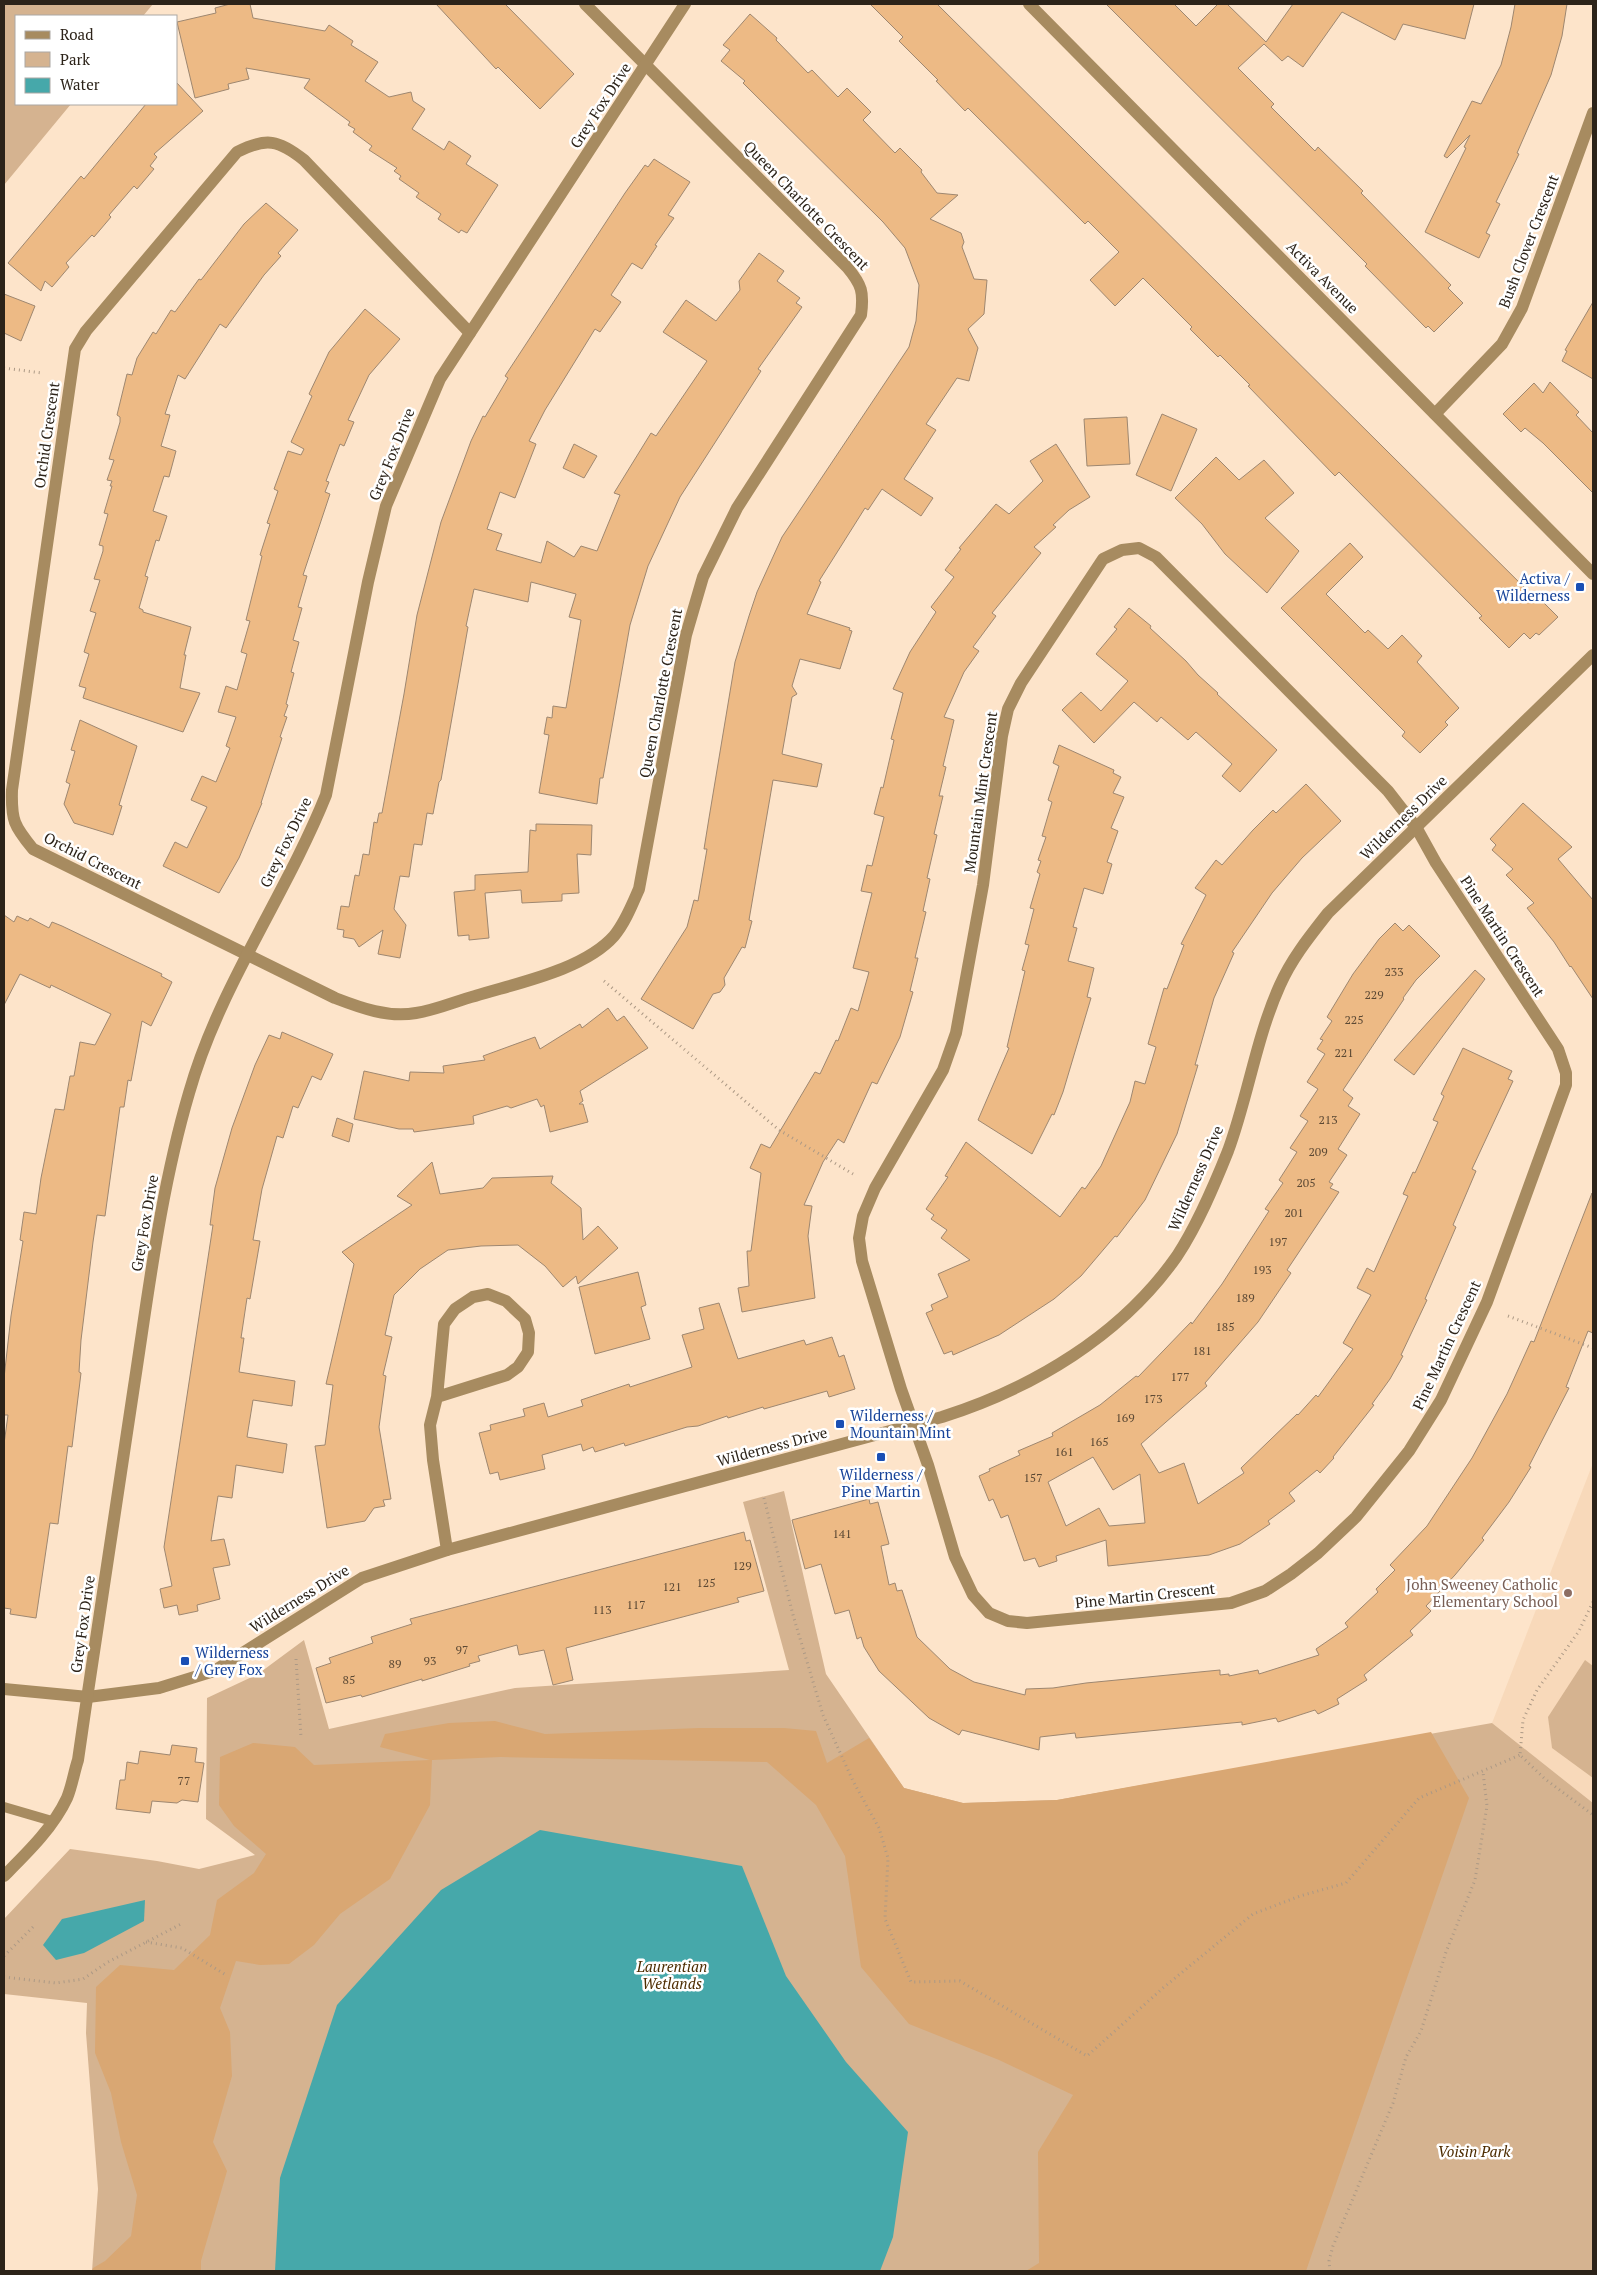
<svg xmlns="http://www.w3.org/2000/svg" width="1597" height="2275" font-family="'PT Serif',serif">
  <rect width="100%" height="100%" fill="#fde4ca"/>
  <path fill="#f8d9ba" d="M1593,1463V1803L1492,1723Z"/>
  <g fill="#d5b390">
    <path d="M4,4H153L143,16H16V104H71L4,185Z"/>
    <path d="M784,1491L826,1674L904,1788L963,1803L1057,1800L1492,1723L1593,1803V2271H92L98,2189L86,2033L87,2003L4,1994V1919L70,1849L157,1861L199,1869L255,1855L206,1819L207,1698L258,1674L304,1640L329,1729L515,1688L789,1670L743,1502Z"/>
    <path d="M1585,1660L1593,1666V1778L1552,1748L1548,1717Z"/>
  </g>
  <path fill="#d9a773" d="M495,1721L545,1734L699,1728H784L816,1731L827,1763L869,1738L904,1788L963,1803L1057,1800L1431,1732L1469,1798L1306,2271H1026L1039,2263L1038,2152L1073,2095L999,2060L909,2024L861,1967L845,1856L816,1805L767,1762L501,1757L432,1760L430,1805L390,1879L340,1914L314,1945L289,1964L260,1965L236,1961L220,2008L230,2032L232,2076L213,2142L227,2171L201,2261V2271H92L93,2268L105,2261L131,2236L137,2195L121,2142L111,2093L95,2053L96,1987L120,1965L174,1970L210,1935L217,1900L254,1873L266,1854L234,1826L219,1805L220,1757L253,1743L295,1747L314,1765L430,1760L380,1747L385,1734L449,1723Z"/>
  <g fill="#46a8aa">
    <path d="M540,1830L742,1866L786,1976L846,2062L908,2132L893,2237L880,2271H275L280,2178L337,2005L441,1890Z"/>
    <path d="M145,1900L144,1921L84,1953L56,1960L43,1945L62,1919Z"/>
  </g>
  <g fill="#edba85" stroke="#9e8770" fill-rule="evenodd">
    <path d="M230,4H250L253,18L325,31L329,25L353,41L351,45L378,62L365,81L389,97L411,92L413,101L425,109L412,129L444,150L449,141L471,156L466,164L498,185L467,233L461,230L459,233L438,219L441,214L416,197L419,193L399,179L401,176L394,171L397,168L369,150L372,146L353,132L355,129L348,125L350,122L304,88L310,79L246,68L249,79L228,84L229,89L195,98L177,22L216,13L215,8Z"/>
    <path d="M436,4H505L574,74L540,109L498,67L496,69Z"/>
    <path d="M870,4H937L1536,599L1538,597L1558,617L1539,635L1536,633L1530,639L1524,633L1509,648L1479,618L1482,616L1339,472L1335,476L1248,386L1250,385L1220,355L1218,357L1190,329L1192,327L1143,278L1115,306L1090,280L1119,252L1088,221L1085,224L968,108L965,111L936,81L938,80L899,41L903,37Z"/>
    <path d="M1106,4H1174L1196,26L1218,4H1227L1266,42L1293,4H1474L1465,39L1403,24L1395,40L1342,12L1303,67L1288,56L1282,61L1264,44L1238,68L1274,104L1271,107L1315,151L1318,147L1363,191L1361,193L1451,285L1448,288L1463,303L1434,332L1428,326L1426,328L1365,266L1367,264Z"/>
    <path d="M1515,4H1567L1562,36L1551,75L1517,153L1519,154L1496,202L1500,204L1486,233L1490,235L1479,258L1425,232L1466,148L1464,147L1470,135L1447,158L1444,156L1472,101L1481,104L1501,65L1511,27Z"/>
    <path d="M750,14L777,38L776,40L808,73L812,70L838,97L847,88L871,112L863,120L895,153L900,148L922,170L921,172L937,193L958,195L930,219L961,233L964,242L962,247L974,279L987,280L984,314L968,329L978,348L969,381L957,378L926,424L936,430L904,479L933,498L921,516L882,489L868,510L865,508L819,581L821,582L807,614L850,628L849,630L852,631L840,669L800,659L792,686L797,694L792,697L782,754L822,764L817,787L773,780L749,920L752,921L745,948L742,947L724,978L725,985L720,992L713,994L693,1029L641,999L687,927L694,900L698,901L707,849H704L709,818L735,662L749,616L757,592L782,537L909,347L916,321L919,285L905,248L883,222L743,83L745,81L721,61L730,50L723,45Z"/>
    <path d="M176,82L203,111L154,154L157,157L150,166L154,169L137,189L134,186L109,215L111,217L94,237L92,235L66,263L69,267L52,287L45,281L41,291L8,263L81,176L84,179L146,104H176Z"/>
    <path d="M654,159L690,182L668,215L674,218L655,245L657,246L642,269L632,263L611,295L621,302L600,332L595,329L545,410L529,441L536,444L515,498L500,492L487,529L502,534L496,550L541,563L547,541L574,557L581,546L597,551L620,495L614,493L651,433L656,436L707,361L663,332L686,300L716,321L740,290L739,281L759,253L784,271L777,281L800,298L796,303L802,307L758,369L761,371L680,497L648,566L630,625L603,778H600L597,804L539,793L549,735L544,734L547,717L552,718L553,706L566,708L581,620L569,617L576,594L531,582L528,602L474,589L466,626L468,627L441,780L439,782L433,814L427,813L422,845L414,844L409,877L400,876L394,909L406,925L400,958L378,954L383,930L359,947L354,939L343,937L344,930L337,929L341,906L349,907L355,875L359,876L363,854L369,855L374,822L377,823L379,813H382L404,694L417,615L441,522L471,441L483,416L485,417L508,378L505,376L625,193L645,165L648,167Z"/>
    <path d="M266,203L298,230L278,253L281,256L264,275L226,328L220,324L185,379L178,375L165,414L170,415L161,446L176,451L169,477L164,476L153,511L167,516L159,541L156,540L145,576L148,577L139,608L143,610V612L191,627L184,655H186L180,688L200,693L183,732L83,698L86,688L79,686L89,654L84,652L96,613L90,611L100,580L94,579L103,551V546L99,545L108,514L104,513L112,486H110L112,481L107,480L114,460L109,459L120,422V417L117,415L127,374L132,375L137,358L153,332L156,334L171,310L175,312L199,279L201,280L244,224Z"/>
    <path d="M4,294L35,306L21,341L4,333Z"/>
    <path d="M1593,302V379L1562,361L1567,351L1565,350Z"/>
    <path d="M365,309L400,339L369,375L348,420L354,422L344,446L340,444L326,481L329,482L325,492L330,494L303,575L307,576L298,607L302,608L293,640L299,642L291,672L294,673L286,704L288,705L284,716L287,717L280,737L282,738L261,803H262L239,858L219,893L163,866L175,842L187,848L207,807L191,800L202,776L216,782L230,748L226,746L236,717L218,712L226,686L237,690L247,654L241,652L250,621L246,620L262,556L260,555L270,524L267,523L278,491L274,489L288,451L301,455L304,449L291,442L312,396L309,394L329,352Z"/>
    <path d="M1550,382L1579,412L1576,415L1593,433V493L1543,443L1525,428L1521,432L1503,414L1534,383L1543,393Z"/>
    <path d="M1162,414L1197,429L1171,491L1136,475Z"/>
    <path d="M1127,417L1130,464L1087,466L1084,419Z"/>
    <path d="M574,444L597,456L584,478L563,468Z"/>
    <path d="M1056,444L1090,497L1069,510L1053,525L1056,527L1034,547L1041,553L992,613L996,616L973,647L979,651L964,672L944,717L954,720L943,766L946,767L939,796H943L934,834L937,835L927,878L930,879L923,911L926,912L915,958H918L910,991L913,992L900,1037L877,1084L872,1082L844,1143L838,1139L823,1162L804,1205L812,1206L808,1236L815,1298L742,1312L738,1288L749,1286L747,1251H751L761,1173L750,1168L761,1144L770,1148L815,1072L820,1074L836,1040L838,1041L851,1008L858,1011L869,972L853,968L872,893L861,891L867,865L872,866L884,817L874,814L881,787L883,788L894,740L891,739L903,693L893,689L910,652L936,612L931,607L954,577L945,570L961,549L959,548L996,504L1009,514L1043,481L1030,461Z"/>
    <path d="M1216,457L1239,480L1264,460L1294,493L1265,518L1299,551L1267,593L1225,554L1202,524L1175,498Z"/>
    <path d="M1350,543L1363,557L1326,594L1365,633L1368,630L1388,649L1402,635L1422,656L1417,662L1459,708L1445,722L1448,725L1420,753L1402,736L1405,732L1281,608Z"/>
    <path d="M1129,608L1151,626L1150,628L1186,661L1198,675L1218,693L1217,694L1277,750L1240,792L1222,776L1232,764L1196,732L1188,740L1161,717L1157,722L1134,702L1094,743L1062,710L1081,692L1101,711L1128,681L1096,654L1117,629L1114,627Z"/>
    <path d="M80,720L137,746L119,805L122,806L113,835L74,823L64,804L70,784L66,782L75,751L71,750Z"/>
    <path d="M1059,745L1114,770L1113,773L1121,777L1113,793L1124,797L1111,828L1118,831L1107,862L1112,864L1103,894L1084,888L1073,927L1077,928L1068,961L1094,968L1087,997L1091,998L1063,1092L1054,1115L1052,1114L1032,1154L978,1120L1009,1048L1007,1047L1025,971L1022,970L1029,945L1025,944L1034,909L1030,908L1040,874L1037,872L1041,861L1038,860L1046,837L1042,836L1052,802L1048,800L1059,766L1053,763Z"/>
    <path d="M1306,784L1341,821L1302,858L1272,893L1232,952L1234,953L1214,998L1195,1065H1198L1177,1134L1145,1200L1117,1237L1115,1236L1081,1276L1054,1299L999,1335L953,1355L952,1351L944,1354L926,1313L933,1310L931,1305L948,1297L938,1274L970,1260L941,1238L947,1230L931,1219L934,1215L926,1209L948,1177L945,1176L966,1142L1060,1217L1082,1187L1085,1189L1101,1166L1130,1102L1135,1081L1145,1084L1156,1047L1148,1044L1164,988L1167,989L1184,945L1181,944L1206,895L1195,888L1216,860L1222,865L1253,830L1273,810L1276,813Z"/>
    <path d="M1523,803L1572,847L1558,859L1593,900V999L1571,966L1570,967L1554,942L1527,908L1534,903L1506,875L1513,869L1492,850L1496,845L1490,839Z"/>
    <path d="M536,824L592,825L591,855L577,854L579,893L562,894V901L522,903L521,890L485,893L489,938L469,940V935L458,936L454,892L475,890V875L528,872L530,830L536,831Z"/>
    <path d="M4,915L14,922L17,916L28,921L30,918L49,928L52,922L62,926L162,974L161,976L172,982L151,1026L142,1021L131,1081L128,1080L124,1107H120L105,1216L97,1215L93,1242L81,1340L79,1372L81,1373L72,1447L68,1446L58,1524L50,1523L36,1618L10,1614L11,1609L4,1608V1444L8,1415H4V1378L11,1316L23,1241L20,1240L24,1212L36,1214L41,1178L55,1109L64,1110L70,1076H74L80,1042L95,1045L111,1014L51,985L50,988L20,974L4,1005Z"/>
    <path d="M1395,923L1403,931L1409,925L1440,956L1416,980L1403,998L1404,999L1343,1090L1353,1098L1348,1106L1360,1114L1338,1149L1347,1155L1329,1182L1333,1184L1330,1188L1339,1192L1287,1270L1291,1273L1258,1322L1205,1383L1207,1386L1141,1444L1159,1473L1184,1463L1198,1504L1244,1473L1241,1468L1297,1414L1298,1415L1316,1395L1318,1397L1353,1349L1343,1343L1371,1295L1357,1288L1367,1268L1374,1272L1408,1196L1403,1194L1413,1172L1415,1173L1438,1122L1433,1120L1444,1096L1441,1094L1463,1048L1512,1071L1508,1079L1513,1081L1472,1169L1476,1171L1453,1225L1456,1227L1425,1299L1427,1300L1401,1355L1403,1356L1390,1379L1372,1404L1374,1405L1333,1457L1334,1458L1320,1473L1317,1470L1289,1493L1295,1501L1268,1521L1270,1524L1240,1544L1209,1555L1108,1566L1106,1540L1056,1556L1057,1561L1039,1567L1035,1558L1024,1561L1008,1515L1001,1518L993,1499L989,1501L979,1476L990,1471L989,1469L1020,1455L1018,1451L1053,1436L1052,1433L1100,1405L1136,1376L1138,1377L1191,1322L1192,1324L1222,1284L1269,1211L1265,1209L1283,1183L1279,1180L1297,1152L1290,1148L1308,1121L1300,1116L1318,1089L1307,1082L1325,1054L1317,1049L1323,1040L1320,1039L1332,1021L1327,1017L1353,974L1379,939ZM1093,1457L1113,1490L1140,1474L1145,1523L1109,1526L1099,1508L1066,1526L1048,1482Z"/>
    <path d="M1475,970L1485,979L1414,1075L1394,1060Z"/>
    <path d="M608,1008L617,1021L624,1016L648,1048L580,1091L583,1101L579,1104H583L588,1122L550,1132L544,1105L541,1107L537,1099L511,1108L507,1106L473,1116L474,1124L414,1132L413,1129H399L354,1119L364,1071L409,1081L410,1072L444,1073L443,1066L485,1060L483,1056L535,1037L540,1049L580,1024L582,1028Z"/>
    <path d="M282,1032L333,1054L321,1080L312,1076L298,1108L293,1106L283,1138L277,1136L262,1189L253,1240L260,1241L250,1299L247,1298L241,1338H244L239,1372L295,1381L292,1406L253,1400L247,1437L287,1444L283,1473L236,1465L232,1498L218,1496L211,1541L224,1539L230,1565L213,1568L220,1599L197,1605L198,1611L179,1615L177,1605L164,1608L160,1589L172,1586L164,1547L213,1225H210L215,1188L232,1128L255,1065L269,1035L280,1039Z"/>
    <path d="M337,1118L353,1124L349,1142L332,1136Z"/>
    <path d="M432,1162L440,1194L483,1188L492,1178L553,1176L551,1183L581,1208L583,1240L598,1226L618,1248L578,1284L576,1276L563,1287L545,1266L518,1245L481,1246L448,1250L420,1269L394,1295L385,1335L392,1337L383,1375L386,1376L379,1427L391,1499L383,1500L385,1506L374,1508L365,1521L327,1528L315,1446L325,1445L333,1385L326,1384L354,1264L342,1252L412,1205L397,1196Z"/>
    <path d="M1592,1193L1593,1333L1588,1331L1566,1387L1569,1388L1529,1466L1531,1467L1509,1502L1482,1538L1484,1540L1455,1575L1426,1606L1431,1611L1410,1631L1413,1635L1364,1675L1367,1680L1337,1699L1339,1704L1318,1714L1315,1710L1278,1722L1276,1718L1242,1725V1722L1076,1738L1075,1733L1040,1737L1039,1750L962,1730L959,1735L929,1718L879,1671L864,1647L861,1637L857,1639L849,1610L835,1614L821,1564L805,1569L792,1520L869,1499L870,1504L878,1502L889,1544L881,1546L889,1585L895,1583L897,1591L902,1590L917,1637L950,1669L974,1682L1025,1695L1026,1689L1053,1688L1086,1683L1220,1670V1675L1229,1674V1676L1258,1670L1259,1674L1319,1655L1316,1649L1348,1627L1345,1623L1378,1592L1376,1589L1395,1570L1390,1565L1427,1526L1472,1458L1507,1394L1531,1341L1534,1342Z"/>
    <path d="M638,1272L646,1305L641,1307L650,1339L595,1354L579,1287Z"/>
    <path d="M719,1303L738,1359L804,1340L806,1345L832,1337L839,1357L844,1355L855,1389L829,1397L827,1391L764,1409L763,1407L728,1418L727,1416L698,1426L687,1427L625,1446L624,1443L595,1452L593,1447L583,1451L581,1444L542,1455L545,1469L500,1480L498,1472L490,1474L479,1433L491,1430L490,1425L525,1416L523,1409L544,1403L548,1417L583,1406L581,1400L629,1384L630,1387L692,1367L682,1335L704,1329L699,1308Z"/>
    <path d="M744,1532L746,1541L750,1540L764,1591L737,1598L739,1602L566,1648L573,1680L553,1685L544,1650L519,1655L517,1645L478,1656L480,1661L469,1664L470,1666L422,1681V1679L362,1697L361,1695L326,1703L316,1668L331,1663L329,1658L373,1643L371,1637L412,1624L410,1619Z"/>
    <path d="M172,1745L197,1748L195,1762L204,1763L198,1802L182,1800L177,1803L152,1801L150,1813L116,1809L120,1780H125L127,1762L138,1764L140,1751L170,1755Z"/>
  </g>
  <g fill="none" stroke-linecap="round" stroke-linejoin="round">
    <g stroke="#ac9985" stroke-width="3" stroke-dasharray="1 4" stroke-linecap="butt">
      <path d="M4,368L42,373"/>
      <path d="M604,981L779,1130L853,1174"/>
      <path d="M1508,1316L1593,1348"/>
      <path d="M764,1498L793,1615L823,1715L853,1781L879,1828L888,1858L885,1919L911,1982L960,1981L1087,2056L1163,1988L1253,1914L1300,1896L1346,1883L1419,1798L1520,1755"/>
      <path d="M1593,1602L1579,1631L1537,1690L1523,1720L1520,1755L1545,1779L1593,1815"/>
      <path d="M296,1659L301,1737"/>
      <path d="M146,1942L182,1948L226,1975"/>
      <path d="M4,1956L34,1926"/>
      <path d="M4,1977L56,1983L83,1979L108,1962L181,1924"/>
      <path d="M1330,2271L1329,2261L1333,2246L1393,2103L1406,2057L1421,2031L1446,1952L1475,1880L1487,1806L1483,1772"/>
    </g>
    <path stroke="#a78b60" stroke-width="10" d="M4,1807L52,1821"/>
    <g stroke="#a78b60" stroke-width="12">
      <path d="M1029,4L1593,574"/>
      <path d="M470,333L304,160C279,140 266,137 237,152L86,331L75,349L12,790C11,820 14,826 33,849L335,998C361,1008 388,1018 416,1013C436,1010 456,1001 475,996C517,983 584,970 614,936C625,923 632,905 639,889L686,635L703,577L737,508L861,315C864,292 862,285 847,267L585,4"/>
      <path d="M1435,414L1502,344L1522,308L1593,113"/>
      <path d="M1139,548L1156,557L1388,791L1416,827L1436,863L1558,1049L1566,1073V1085L1487,1302L1441,1400L1409,1451L1356,1517L1318,1553L1291,1574L1265,1591L1231,1603L1027,1623L1008,1621L989,1613L973,1595L955,1557L928,1465L901,1389L862,1261L859,1238L863,1216L875,1188L943,1070L956,1033L983,885L1002,736L1008,709L1021,683L1103,559L1122,550Z"/>
      <path d="M437,1397L507,1375L518,1367L528,1352L529,1333L525,1319L506,1301L488,1294L473,1297L455,1309L444,1324L437,1397L430,1425L433,1460L447,1550"/>
      <path d="M4,1689L88,1697L159,1688L214,1671L362,1578L447,1550L942,1417C1033,1388 1121,1336 1177,1256C1198,1224 1214,1186 1228,1151C1248,1097 1256,1038 1280,985C1292,958 1310,936 1328,913L1593,655"/>
      <path d="M4,1876C27,1853 53,1828 67,1798C72,1786 74,1772 78,1760C96,1635 115,1510 134,1386C149,1288 161,1188 189,1093C219,987 285,897 326,795L368,582L386,506L440,379L685,4"/>
    </g>
  </g>
  <g fill="#1a4fb4" stroke="#fff" stroke-width="2">
    <rect x="1575" y="582" width="10" height="10" rx="2.5"/>
    <rect x="835" y="1419" width="10" height="10" rx="2.5"/>
    <rect x="876" y="1452" width="10" height="10" rx="2.5"/>
    <rect x="180" y="1656" width="10" height="10" rx="2.5"/>
  </g>
  <circle fill="#8d6e63" stroke="#fff" stroke-width="2" cx="1568" cy="1593" r="5"/>
  <g text-anchor="middle" dominant-baseline="central" stroke-width="5" stroke-linejoin="round" paint-order="stroke">
    <g font-size="12" fill="#5c4934">
      <text x="1394" y="971">233</text>
      <text x="1374" y="994">229</text>
      <text x="1354" y="1019">225</text>
      <text x="1344" y="1052">221</text>
      <text x="1328" y="1119">213</text>
      <text x="1318" y="1151">209</text>
      <text x="1306" y="1182">205</text>
      <text x="1294" y="1212">201</text>
      <text x="1278" y="1241">197</text>
      <text x="1262" y="1269">193</text>
      <text x="1245" y="1297">189</text>
      <text x="1225" y="1326">185</text>
      <text x="1202" y="1350">181</text>
      <text x="1180" y="1376">177</text>
      <text x="1153" y="1398">173</text>
      <text x="1125" y="1417">169</text>
      <text x="1099" y="1441">165</text>
      <text x="1064" y="1451">161</text>
      <text x="1033" y="1477">157</text>
      <text x="842" y="1533">141</text>
      <text x="742" y="1565">129</text>
      <text x="706" y="1582">125</text>
      <text x="672" y="1586">121</text>
      <text x="636" y="1604">117</text>
      <text x="602" y="1609">113</text>
      <text x="462" y="1649">97</text>
      <text x="430" y="1660">93</text>
      <text x="395" y="1663">89</text>
      <text x="349" y="1679">85</text>
      <text x="184" y="1780">77</text>
    </g>
    <g font-size="15" fill="#2c2319" stroke="#fff">
      <text transform="translate(600 105) rotate(-57)">Grey Fox Drive</text>
      <text transform="translate(807 205) rotate(46)">Queen Charlotte Crescent</text>
      <text transform="translate(1528 241) rotate(-69)">Bush Clover Crescent</text>
      <text transform="translate(1323 277) rotate(45)">Activa Avenue</text>
      <text transform="translate(46 435) rotate(-82)">Orchid Crescent</text>
      <text transform="translate(391 454) rotate(-68)">Grey Fox Drive</text>
      <text transform="translate(660 693) rotate(-79)">Queen Charlotte Crescent</text>
      <text transform="translate(980 792) rotate(-82)">Mountain Mint Crescent</text>
      <text transform="translate(1403 817) rotate(-44)">Wilderness Drive</text>
      <text transform="translate(285 842) rotate(-64)">Grey Fox Drive</text>
      <text transform="translate(93 860) rotate(27)">Orchid Crescent</text>
      <text transform="translate(1503 936) rotate(57)">Pine Martin Crescent</text>
      <text transform="translate(1195 1178) rotate(-66)">Wilderness Drive</text>
      <text transform="translate(144 1223) rotate(-80)">Grey Fox Drive</text>
      <text transform="translate(1446 1345) rotate(-65)">Pine Martin Crescent</text>
      <text transform="translate(772 1446) rotate(-15)">Wilderness Drive</text>
      <text transform="translate(1145 1595) rotate(-6)">Pine Martin Crescent</text>
      <text transform="translate(299 1598) rotate(-32)">Wilderness Drive</text>
      <text transform="translate(82 1624) rotate(-82)">Grey Fox Drive</text>
    </g>
    <g font-size="15" fill="#164399" stroke="#fff" text-anchor="start">
      <text x="1570" y="578" text-anchor="end">Activa /<tspan x="1570" dy="17">Wilderness</tspan></text>
      <text x="850" y="1415">Wilderness /<tspan x="850" dy="17">Mountain Mint</tspan></text>
      <text x="881" y="1474" text-anchor="middle">Wilderness /<tspan x="881" dy="17">Pine Martin</tspan></text>
      <text x="195" y="1652">Wilderness<tspan x="195" dy="17">/ Grey Fox</tspan></text>
    </g>
    <g font-size="15" fill="#785e54" stroke="#fff" text-anchor="end">
      <text x="1558" y="1584">John Sweeney Catholic<tspan x="1558" dy="17">Elementary School</tspan></text>
    </g>
    <g font-size="15" font-style="italic" fill="#4d2c00" stroke="#fff">
      <text x="672" y="1966">Laurentian<tspan x="672" dy="17">Wetlands</tspan></text>
      <text x="1474" y="2151">Voisin Park</text>
    </g>
  </g>
  <rect width="1597" height="2275" fill="none" stroke="#2c2319" stroke-width="10"/>
  <rect x="15" y="15" width="162" height="90" fill="#ffffff" stroke="#aba7a3"/>
  <rect x="25" y="31" width="25" height="8" fill="#a78b60" stroke="#aba7a3"/>
  <text x="60" y="40" font-size="15" fill="#2c2319">Road</text>
  <rect x="25" y="52" width="25" height="15" fill="#d5b390" stroke="#aba7a3"/>
  <text x="60" y="65" font-size="15" fill="#2c2319">Park</text>
  <rect x="25" y="78" width="25" height="15" fill="#46a8aa" stroke="#aba7a3"/>
  <text x="60" y="90" font-size="15" fill="#2c2319">Water</text>
</svg>
